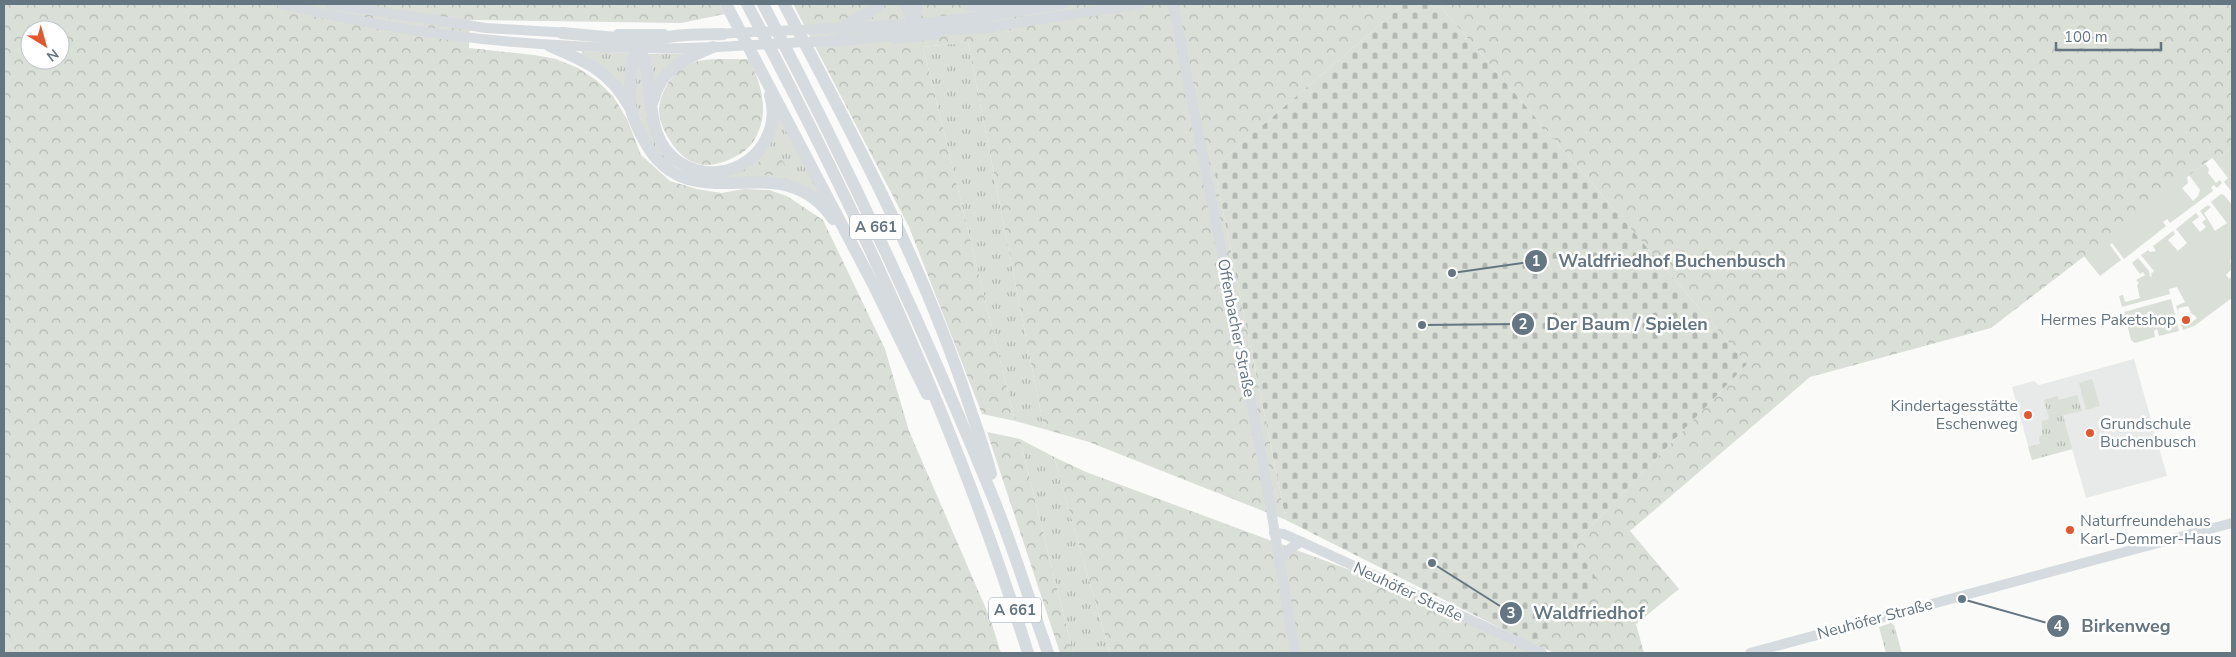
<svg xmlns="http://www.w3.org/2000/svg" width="2236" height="657" font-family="'Nunito Sans',sans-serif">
  <defs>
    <pattern id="grass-tufts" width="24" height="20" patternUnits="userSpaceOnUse" patternTransform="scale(1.25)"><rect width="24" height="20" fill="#dadfd7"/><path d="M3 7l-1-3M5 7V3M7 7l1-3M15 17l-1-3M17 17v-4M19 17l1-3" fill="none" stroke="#b4b9b4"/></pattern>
    <pattern id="forest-crowns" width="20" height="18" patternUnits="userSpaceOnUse" patternTransform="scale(1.25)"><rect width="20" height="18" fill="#dadfd7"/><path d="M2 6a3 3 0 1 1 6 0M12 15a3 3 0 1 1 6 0" fill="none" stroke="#b4b9b4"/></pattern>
    <pattern id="cemetery-stones" width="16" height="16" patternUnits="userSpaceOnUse" patternTransform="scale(1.25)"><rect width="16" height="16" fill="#dadfd7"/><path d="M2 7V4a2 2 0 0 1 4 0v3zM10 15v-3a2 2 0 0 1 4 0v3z" fill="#b4b9b4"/></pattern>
  </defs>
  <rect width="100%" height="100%" fill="#fafaf8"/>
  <path fill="#e8e9e9" d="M2134,359L2167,476L2086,498L2072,449L2032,460L2012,387L2034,381L2039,385Z"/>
  <g fill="url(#grass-tufts)">
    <path d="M968,42L1044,429L1015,421L923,47Z"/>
    <path d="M582,51L629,53L631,56L627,93L581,55Z"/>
    <path d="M686,53L653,92L647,54Z"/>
    <path d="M639,58L651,123L676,166L745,169L776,104L825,203L812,192L719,180L668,164L651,145L636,108L635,82Z"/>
    <path d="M2077,395L2082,411L2063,415L2072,449L2032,460L2028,447L2040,444L2039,437L2042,435V421L2049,419L2044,400L2057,396L2059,400Z"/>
    <path d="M1020,439L1054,457L1110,653H1073Z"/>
    <path d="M1891,623L1894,625L1902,653H1886L1879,627Z"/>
  </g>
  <g fill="url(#forest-crowns)" fill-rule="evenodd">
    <path d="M4,4H719L725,14L681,23L470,20L469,48L534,55L556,59L578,68L596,80L613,96L627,119L641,155L670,181L697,189L721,193L744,189L769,190L787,196L823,220L885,349L909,431L990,618L1001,653H4ZM30,30H60V60H30Z"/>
    <path d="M793,4H1404L1214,167L1286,520L1089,442L1044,429L968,42L923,47L1015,421L982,414L909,227Z"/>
    <path d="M1438,4H2232V147L2215,161L2212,158L1991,328L1810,377L1630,531L1679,589L1636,624L1644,653H1555L1534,645L1597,581L1574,544L1747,364Z"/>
    <path d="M749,59C762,86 771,114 753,142C747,151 736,157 726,161C700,171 682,161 669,139C664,131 659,120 659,110C660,91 674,69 692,63C709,57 732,60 749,59Z"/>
    <path d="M776,155L782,159L786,167C778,179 761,176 750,171L751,166L771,156Z"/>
    <path d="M987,432L1020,439L1073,653H1060Z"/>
    <path d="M1054,457L1086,472L1361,574L1534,653H1110Z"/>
  </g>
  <path fill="url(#cemetery-stones)" d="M1404,4H1438L1747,364L1574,544L1598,581L1534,645L1286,520L1214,167Z"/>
  <g fill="#dadfd7">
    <path d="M2232,147V192L2224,182L2228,178L2215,161Z"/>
    <path d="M2205,164L2209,169L2208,173L2216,183L2220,180L2222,183L2217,188L2214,185L2211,187L2213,191L2170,223L2167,219L2163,222L2166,226L2124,259L2112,243L2110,245L2121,260L2100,276L2084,256L2086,254L2187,177L2188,183L2182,188L2193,201L2198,196L2200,190L2189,175Z"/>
    <path d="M2221,194L2224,195L2232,205V258L2230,260L2232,269L2226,275L2229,279L2232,276V298L2194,326L2183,330L2181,325H2189L2197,318L2193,314L2192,315L2188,306L2179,308L2178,311L2176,306L2185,302L2177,287L2169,289L2170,294L2122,307L2119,296L2123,295L2125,302L2140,298L2137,285L2139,283L2136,280L2145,275L2143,272L2140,274L2132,263L2138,258L2149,271L2150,277L2152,276L2151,274L2154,271L2141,255L2148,250L2150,252L2156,251L2153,246L2173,231L2175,234L2168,240L2178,251L2187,243L2176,229L2196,213L2199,217L2192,222L2200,232L2206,227L2202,222L2206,219L2200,211L2208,205L2211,207L2204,213L2215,231L2227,223L2211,202Z"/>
    <path d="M2171,299L2179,331L2159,336L2157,329L2154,331L2155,337L2135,343L2131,340L2124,312Z"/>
    <path d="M2092,379L2100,406L2086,410L2079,383Z"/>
  </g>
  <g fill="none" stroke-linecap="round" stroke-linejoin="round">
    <g stroke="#d6dbdf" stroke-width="10">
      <path d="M282,4C415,37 550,50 686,48C737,47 787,42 837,41"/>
      <path d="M330,4L486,28L569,33"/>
      <path d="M1173,4L1264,468L1295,653"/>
      <path d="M984,28L1139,4"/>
      <path d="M618,34H664"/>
      <path d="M716,34L914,24L987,16L1063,4"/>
      <path d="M894,39L937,34"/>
      <path d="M1274,533L1284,534L1302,542L1542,653"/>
      <path d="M1279,563C1283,552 1291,547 1302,542"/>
      <path d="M1750,653L2232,523"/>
    </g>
    <g stroke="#d6dbdf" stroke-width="12">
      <path d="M726,4L874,286L927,394"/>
      <path d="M747,4C859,215 957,425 1028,653"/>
      <path d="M763,4C848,166 925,331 994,500C1014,550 1030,602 1048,653"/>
      <path d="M784,4C852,133 922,262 968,402C976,426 985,450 991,474"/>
      <path d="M906,4L914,24L923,30L990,27"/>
      <path d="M967,4L1020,11"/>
      <path d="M840,29L873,10L879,4"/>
      <path d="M562,33L627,39L637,44C659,80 639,136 679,162C726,193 786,149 770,95"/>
      <path d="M723,34C705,35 650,33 639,48C629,61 630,87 630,103C631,116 639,131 645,142C691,226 781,141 833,219"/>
      <path d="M831,41L899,34L909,31L914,24L917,4"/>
      <path d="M550,46C585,61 609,70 629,106"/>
      <path d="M653,101C661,69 684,59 713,47"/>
    </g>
  </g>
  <g fill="#e4572e" stroke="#fff" stroke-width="2">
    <circle cx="2186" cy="320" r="5"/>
    <circle cx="2028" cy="415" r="5"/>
    <circle cx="2090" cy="433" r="5"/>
    <circle cx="2070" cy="530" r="5"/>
  </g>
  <g text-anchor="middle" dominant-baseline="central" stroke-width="5" stroke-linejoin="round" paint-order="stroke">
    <g fill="#fff" stroke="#939fa8" stroke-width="1">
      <rect x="850" y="214.5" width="52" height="25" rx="4"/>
      <rect x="989" y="597.5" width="52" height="25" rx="4"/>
    </g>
    <g font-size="15" font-weight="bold" fill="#657683">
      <text x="876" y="227">A 661</text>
      <text x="1015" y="610">A 661</text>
    </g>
    <g font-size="16" fill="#657683" stroke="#fff" text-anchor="end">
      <text x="2176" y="320">Hermes Paketshop</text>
      <text x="2018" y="406">Kindertagesstätte<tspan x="2018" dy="18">Eschenweg</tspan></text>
      <text x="2100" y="424" text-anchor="start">Grundschule<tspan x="2100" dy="18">Buchenbusch</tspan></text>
      <text x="2080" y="521" text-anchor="start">Naturfreundehaus<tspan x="2080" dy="18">Karl-Demmer-Haus</tspan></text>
    </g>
    <g font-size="16" fill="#657683" stroke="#fff">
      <text transform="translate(1236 328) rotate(79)">Offenbacher Straße</text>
      <text transform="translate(1408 592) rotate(25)">Neuhöfer Straße</text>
      <text transform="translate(1875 619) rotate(-15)">Neuhöfer Straße</text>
    </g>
  </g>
  <path fill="none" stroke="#657683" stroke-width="2" d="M1452 273L1536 261M1422 325L1523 324M1432 563L1511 613M1962 599L2058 626"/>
  <g fill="#657683" stroke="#fff" stroke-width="2">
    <circle cx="1452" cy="273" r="5"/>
    <circle cx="1422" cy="325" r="5"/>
    <circle cx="1432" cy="563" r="5"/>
    <circle cx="1962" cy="599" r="5"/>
    <circle cx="1536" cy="261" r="12"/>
    <circle cx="1523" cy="324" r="12"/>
    <circle cx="1511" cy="613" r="12"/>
    <circle cx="2058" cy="626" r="12"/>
  </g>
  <g font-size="15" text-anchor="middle" font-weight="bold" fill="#fff">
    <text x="1536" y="266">1</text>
    <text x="1523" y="329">2</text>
    <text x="1511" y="618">3</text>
    <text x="2058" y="631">4</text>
  </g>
  <g font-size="18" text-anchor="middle" font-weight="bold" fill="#657683" stroke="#fff" stroke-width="5" stroke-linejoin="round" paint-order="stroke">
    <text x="1672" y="267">Waldfriedhof Buchenbusch</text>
    <text x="1627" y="330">Der Baum / Spielen</text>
    <text x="1589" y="619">Waldfriedhof</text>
    <text x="2126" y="632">Birkenweg</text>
  </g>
  <rect width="2236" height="657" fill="none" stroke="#657683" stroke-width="10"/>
  <g transform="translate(45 45) rotate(143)"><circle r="24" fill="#ffffff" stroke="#c1c8cd"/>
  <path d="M0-4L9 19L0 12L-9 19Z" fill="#e4572e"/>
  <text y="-8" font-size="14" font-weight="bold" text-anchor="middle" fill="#657683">N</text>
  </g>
  <path d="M2056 42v8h105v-8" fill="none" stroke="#657683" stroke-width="2.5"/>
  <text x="2064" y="42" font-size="15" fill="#657683" stroke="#ffffff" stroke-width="4" paint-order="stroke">100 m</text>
</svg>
